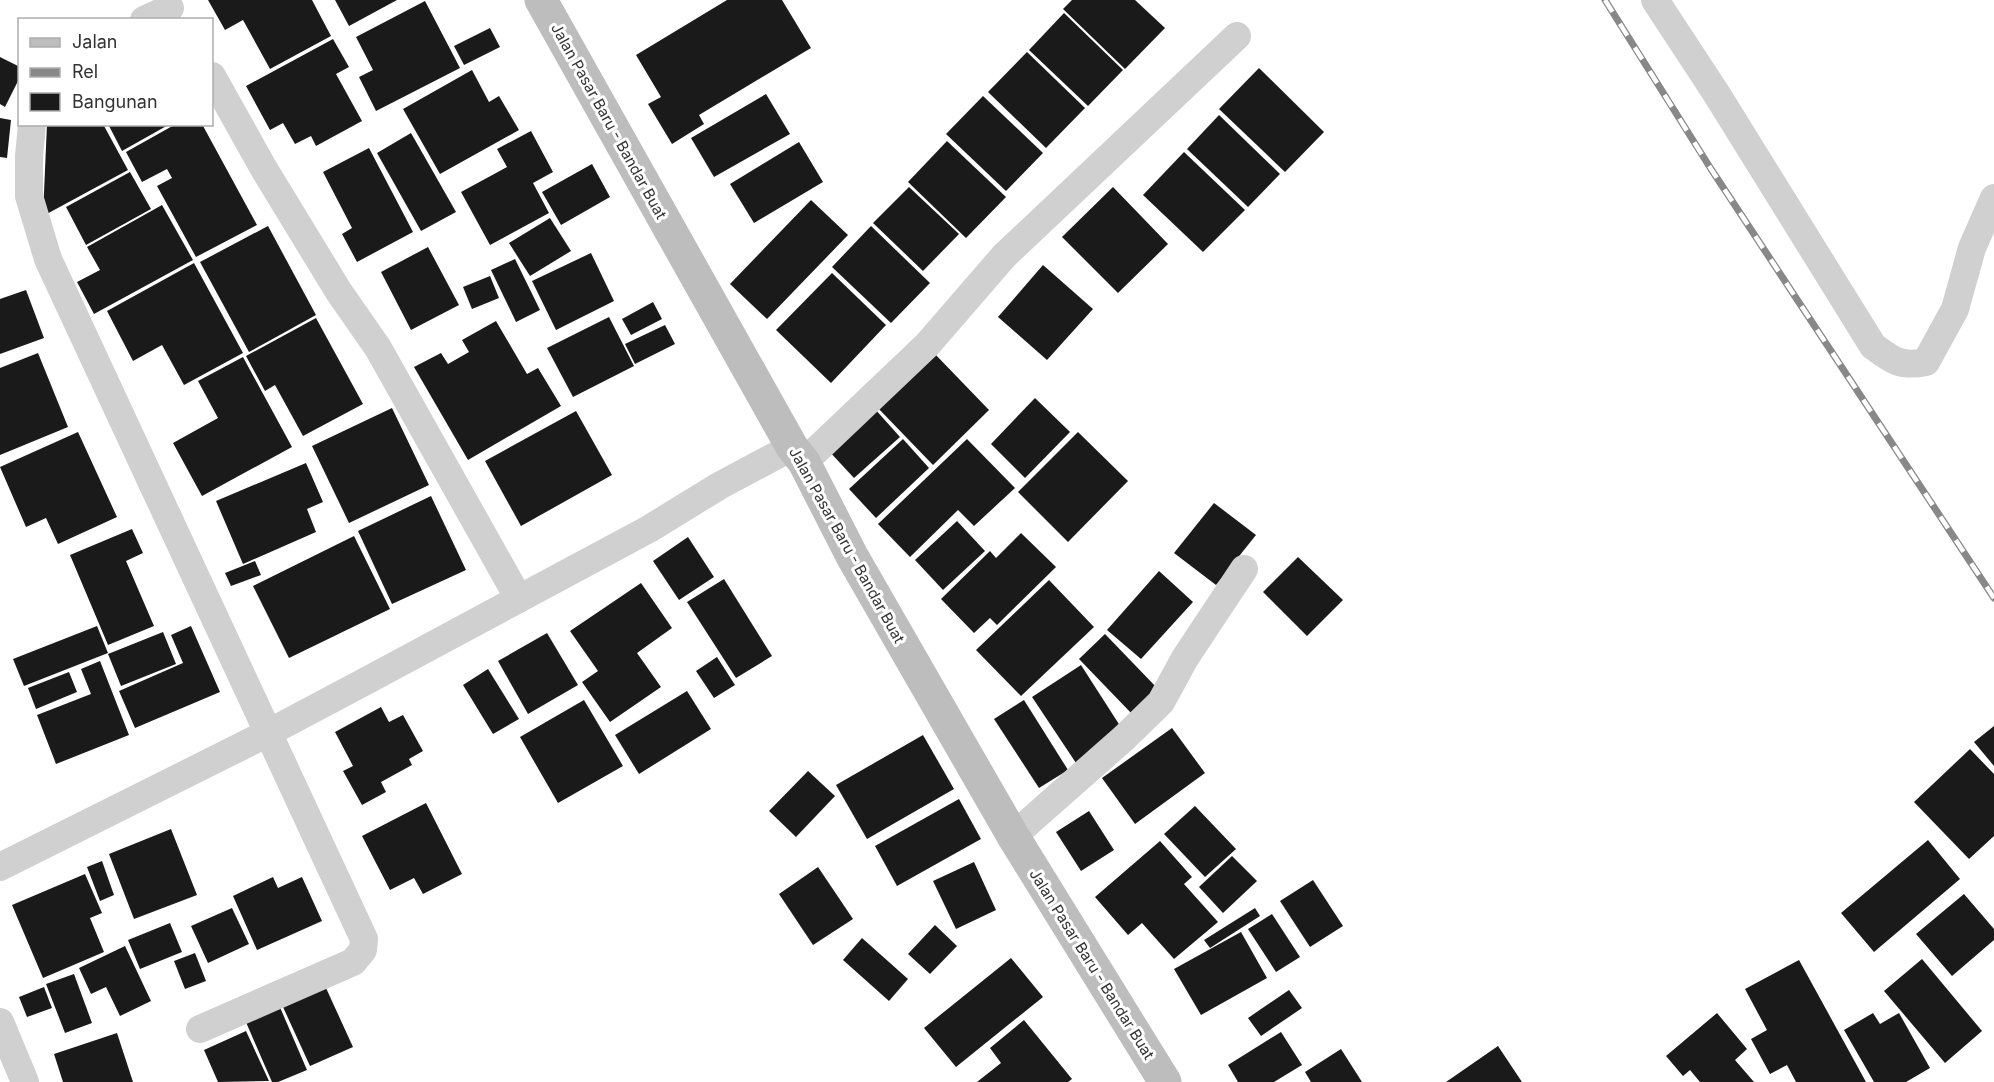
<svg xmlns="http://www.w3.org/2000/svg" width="1994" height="1082" font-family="Inter,sans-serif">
  <rect width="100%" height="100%" fill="#fff"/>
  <g fill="#1a1a1a">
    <path d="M208,0H312L331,36L270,69L243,20L225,30Z"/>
    <path d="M335,0H397L349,26Z"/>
    <path d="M727,0H782L811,48L699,115L704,124L672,144L648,104L661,97L636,55Z"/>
    <path d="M1072,0H1135L1165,28L1125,69L1063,9Z"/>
    <path d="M425,1L460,68L376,111L359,77L373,70L356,37Z"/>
    <path d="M1064,13L1123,70L1088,106L1029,50Z"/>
    <path d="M490,28L500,47L464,65L454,46Z"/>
    <path d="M333,39L349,67L336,74L362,121L316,146L311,136L295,144L283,123L270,130L246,86Z"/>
    <path d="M1027,52L1085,108L1046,148L988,92Z"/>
    <path d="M0,57L20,67V77L5,107L0,104Z"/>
    <path d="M1259,68L1324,132L1285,172L1219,109Z"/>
    <path d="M472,70L489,102L499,96L519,130L440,174L403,109Z"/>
    <path d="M766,94L790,134L714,177L691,138Z"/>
    <path d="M983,96L1043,153L1006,191L946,134Z"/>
    <path d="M1219,115L1280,174L1248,207L1187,149Z"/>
    <path d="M0,118L11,120L7,158L0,157Z"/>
    <path d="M47,124H103L128,170L43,216Z"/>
    <path d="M108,124H170L122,151Z"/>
    <path d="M176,124H202L257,225L196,257L157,186L172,178L167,169L142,182L126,152Z"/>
    <path d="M531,131L553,172L533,183L549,213L490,245L461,192L507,167L497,149Z"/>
    <path d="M411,133L456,212L421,231L377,153Z"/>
    <path d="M947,141L1006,197L966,238L908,182Z"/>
    <path d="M799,142L823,182L754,223L730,184Z"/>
    <path d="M369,148L413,232L357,262L342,234L352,228L323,172Z"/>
    <path d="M1184,152L1245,210L1203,252L1143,195Z"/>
    <path d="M592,164L610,197L561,225L542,192Z"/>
    <path d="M130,172L151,209L86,245L66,207Z"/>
    <path d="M909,187L959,234L923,271L873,223Z"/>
    <path d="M1113,187L1168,244L1118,293L1062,237Z"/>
    <path d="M811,200L848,235L767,319L730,284Z"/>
    <path d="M162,205L193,260L94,314L77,282L100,270L87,247Z"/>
    <path d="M550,218L571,251L530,276L509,243Z"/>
    <path d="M268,226L316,315L249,352L200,262Z"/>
    <path d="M871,226L930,283L891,323L832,267Z"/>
    <path d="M428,247L459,305L411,330L381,272Z"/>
    <path d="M591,253L614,301L556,330L532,281Z"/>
    <path d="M515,259L540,310L516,322L491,270Z"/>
    <path d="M194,263L243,353L184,385L162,345L133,361L107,311Z"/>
    <path d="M1043,265L1093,309L1047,360L998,317Z"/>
    <path d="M832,273L886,325L831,383L776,330Z"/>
    <path d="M490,276L499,298L472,309L463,287Z"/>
    <path d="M26,290L44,338L0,354V299Z"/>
    <path d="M653,302L662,319L631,335L622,319Z"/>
    <path d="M609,317L634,366L573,397L547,348Z"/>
    <path d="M316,318L363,404L303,436L275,385L265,391L246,356Z"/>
    <path d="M496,321L527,374L538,368L561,406L468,460L414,367L441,353L448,364L469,352L462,340Z"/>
    <path d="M665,325L675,344L635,364L625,344Z"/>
    <path d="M933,352L989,410L933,465L876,406Z"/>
    <path d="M38,353L68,427L0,455V368Z"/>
    <path d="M243,357L292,447L202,496L173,443L218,418L198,381Z"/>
    <path d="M1035,398L1070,432L1025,478L991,444Z"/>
    <path d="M392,408L429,485L349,523L312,446Z"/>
    <path d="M874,408L900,437L854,478L828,450Z"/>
    <path d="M576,411L612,475L521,526L485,461Z"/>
    <path d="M78,432L117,517L58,544L46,518L26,527L0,467Z"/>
    <path d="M1078,432L1128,481L1068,542L1018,492Z"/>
    <path d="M903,439L929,468L876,518L849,489Z"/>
    <path d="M967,439L1015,488L974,526L958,510L910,557L878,524Z"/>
    <path d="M306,463L323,502L307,509L316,532L243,564L216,501Z"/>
    <path d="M431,496L466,570L392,604L358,531Z"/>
    <path d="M1214,503L1256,535L1216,585L1174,553Z"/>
    <path d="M957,521L985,551L943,590L915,560Z"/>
    <path d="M132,529L143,553L126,561L154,626L108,645L70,555Z"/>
    <path d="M1021,533L1056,567L997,625L990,618L974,633L941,599L990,551L996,558Z"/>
    <path d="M354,536L390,609L289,658L253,586Z"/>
    <path d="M688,537L714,577L679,600L653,561Z"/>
    <path d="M1298,557L1343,600L1307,636L1263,592Z"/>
    <path d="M255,561L261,575L231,586L225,573Z"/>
    <path d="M1159,571L1193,602L1141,659L1107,630Z"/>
    <path d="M724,579L772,656L736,678L687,602Z"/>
    <path d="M1049,580L1094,627L1021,696L976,650Z"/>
    <path d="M641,583L672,628L637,653L661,687L610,722L582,682L598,671L570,631Z"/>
    <path d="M97,626L108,653L24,686L13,659Z"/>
    <path d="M191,626L220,692L135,728L119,691L183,663L171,635Z"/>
    <path d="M163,632L176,664L121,686L108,654Z"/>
    <path d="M547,633L578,685L528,714L498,661Z"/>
    <path d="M1105,634L1159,690L1133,715L1079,659Z"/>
    <path d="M717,657L735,685L714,698L696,671Z"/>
    <path d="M100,661L129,735L56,764L37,715L91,694L81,669Z"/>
    <path d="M1081,665L1124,732L1076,763L1032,697Z"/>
    <path d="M488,669L519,719L493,734L463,685Z"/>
    <path d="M69,672L77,692L36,709L28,688Z"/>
    <path d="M687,691L711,729L639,774L615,735Z"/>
    <path d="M584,700L623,766L558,803L520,737Z"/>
    <path d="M1024,700L1068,770L1039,788L994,719Z"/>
    <path d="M381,707L389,722L403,715L423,751L409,759L412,765L381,782L386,792L362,805L343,771L353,766L335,732Z"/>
    <path d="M1994,726V766L1974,742Z"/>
    <path d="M1172,728L1205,773L1135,824L1102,778Z"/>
    <path d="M923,735L954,789L867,839L836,785Z"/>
    <path d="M1970,749L1994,774V836L1969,859L1914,802Z"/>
    <path d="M808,771L835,796L796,837L769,811Z"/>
    <path d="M959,799L981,839L897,886L875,846Z"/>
    <path d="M426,803L462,874L423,894L414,878L390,890L362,836Z"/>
    <path d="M1195,806L1236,849L1205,877L1164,834Z"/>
    <path d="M1089,811L1114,850L1081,871L1056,832Z"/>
    <path d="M171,829L197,895L134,919L109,854Z"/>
    <path d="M1928,840L1960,879L1874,952L1841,913Z"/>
    <path d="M1160,841L1192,877L1184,884L1218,922L1174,959L1142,923L1128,935L1095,897Z"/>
    <path d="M1232,856L1257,881L1223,913L1199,887Z"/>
    <path d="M102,861L114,895L100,901L87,867Z"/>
    <path d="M974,862L996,910L956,929L933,881Z"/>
    <path d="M818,867L853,919L813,945L779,894Z"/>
    <path d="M85,874L102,913L90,918L104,952L43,978L12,905Z"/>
    <path d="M273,877L278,888L302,877L322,921L257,950L233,896Z"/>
    <path d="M1313,880L1343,926L1310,947L1280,901Z"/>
    <path d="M1964,894L1994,929V940L1952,976L1916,934Z"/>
    <path d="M232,908L249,944L208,963L191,926Z"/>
    <path d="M1255,908L1260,916L1210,948L1204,940Z"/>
    <path d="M1272,914L1300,957L1276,972L1248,929Z"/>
    <path d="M170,923L182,952L140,969L128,940Z"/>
    <path d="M935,925L957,946L930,974L908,954Z"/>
    <path d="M1241,932L1267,978L1201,1015L1174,969Z"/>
    <path d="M862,938L908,979L889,1001L843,960Z"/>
    <path d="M125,946L151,1001L120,1016L106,987L91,994L79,968Z"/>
    <path d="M195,953L206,981L185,989L174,961Z"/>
    <path d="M1011,958L1043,997L956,1067L924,1028Z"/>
    <path d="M1922,959L1982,1031L1945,1063L1884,991Z"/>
    <path d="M1799,960L1866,1082H1796L1787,1065L1770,1074L1751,1039L1767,1030L1745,989Z"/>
    <path d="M74,974L92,1023L65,1033L46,984Z"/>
    <path d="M44,987L52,1008L27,1017L19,997Z"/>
    <path d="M326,988L353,1047L310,1066L283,1007Z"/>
    <path d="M1289,990L1302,1008L1261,1036L1248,1018Z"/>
    <path d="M279,1005L307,1070L278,1082H272L245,1020Z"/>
    <path d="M1717,1013L1747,1049L1735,1060L1754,1082H1700L1690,1070L1683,1076L1666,1056Z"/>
    <path d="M1873,1013L1880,1024L1899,1013L1930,1068L1906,1082H1874L1844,1030Z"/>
    <path d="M1024,1020L1072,1079L1068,1082H977L1001,1063L990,1048Z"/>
    <path d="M246,1031L269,1081L218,1082L204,1050Z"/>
    <path d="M1281,1032L1302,1065L1274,1082H1238L1228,1065Z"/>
    <path d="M117,1033L133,1082H63L54,1054Z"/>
    <path d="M1498,1046L1522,1082H1446Z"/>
    <path d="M1341,1049L1362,1082H1311L1305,1072Z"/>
  </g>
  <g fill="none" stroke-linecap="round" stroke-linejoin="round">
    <g stroke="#d0d0d0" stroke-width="28">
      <path d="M1655,0L1716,93L1873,346C1893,361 1901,367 1926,362L1955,309L1972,248L1994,198"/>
      <path d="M144,20L170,8"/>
      <path d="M212,76L264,169L339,292L378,348L519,599"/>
      <path d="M32,124L29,156V196L48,259L364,939L363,950L353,962L200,1029"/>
      <path d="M804,462L927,345L1004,256L1237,36"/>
      <path d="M1013,836L1124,738L1161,702L1185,658L1244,569"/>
      <path d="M0,867L268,733L366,681L649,529L719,486L792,447"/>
      <path d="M0,1022L25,1082"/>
    </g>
    <path stroke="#bdbdbd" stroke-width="33" d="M541,0L792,447L804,462L852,556L1013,836L1165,1082"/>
    <g stroke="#888" stroke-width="7">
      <path id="rail" d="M1605,0L1711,169L1994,598"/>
    </g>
    <use href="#rail" stroke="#fff" stroke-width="4.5" stroke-dasharray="14" stroke-linecap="butt"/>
  </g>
  <g text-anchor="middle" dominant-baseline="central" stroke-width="6" stroke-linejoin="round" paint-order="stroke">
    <g font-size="15" fill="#333" stroke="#fff">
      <text transform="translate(609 121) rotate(61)">Jalan Pasar Baru - Bandar Buat</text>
      <text transform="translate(847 545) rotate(61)">Jalan Pasar Baru - Bandar Buat</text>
      <text transform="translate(1092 964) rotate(58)">Jalan Pasar Baru - Bandar Buat</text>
    </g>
  </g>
  <rect x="18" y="18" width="195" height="108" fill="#ffffff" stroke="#adadad" stroke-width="1.5"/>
  <rect x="30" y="38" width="30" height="9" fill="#bdbdbd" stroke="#adadad" stroke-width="1.5"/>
  <text x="72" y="48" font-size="18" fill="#333333">Jalan</text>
  <rect x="30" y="68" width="30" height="9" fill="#888888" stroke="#adadad" stroke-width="1.5"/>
  <text x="72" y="78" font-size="18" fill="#333333">Rel</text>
  <rect x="30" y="93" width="30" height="18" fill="#1a1a1a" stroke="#adadad" stroke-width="1.5"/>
  <text x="72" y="108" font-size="18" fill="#333333">Bangunan</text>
</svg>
